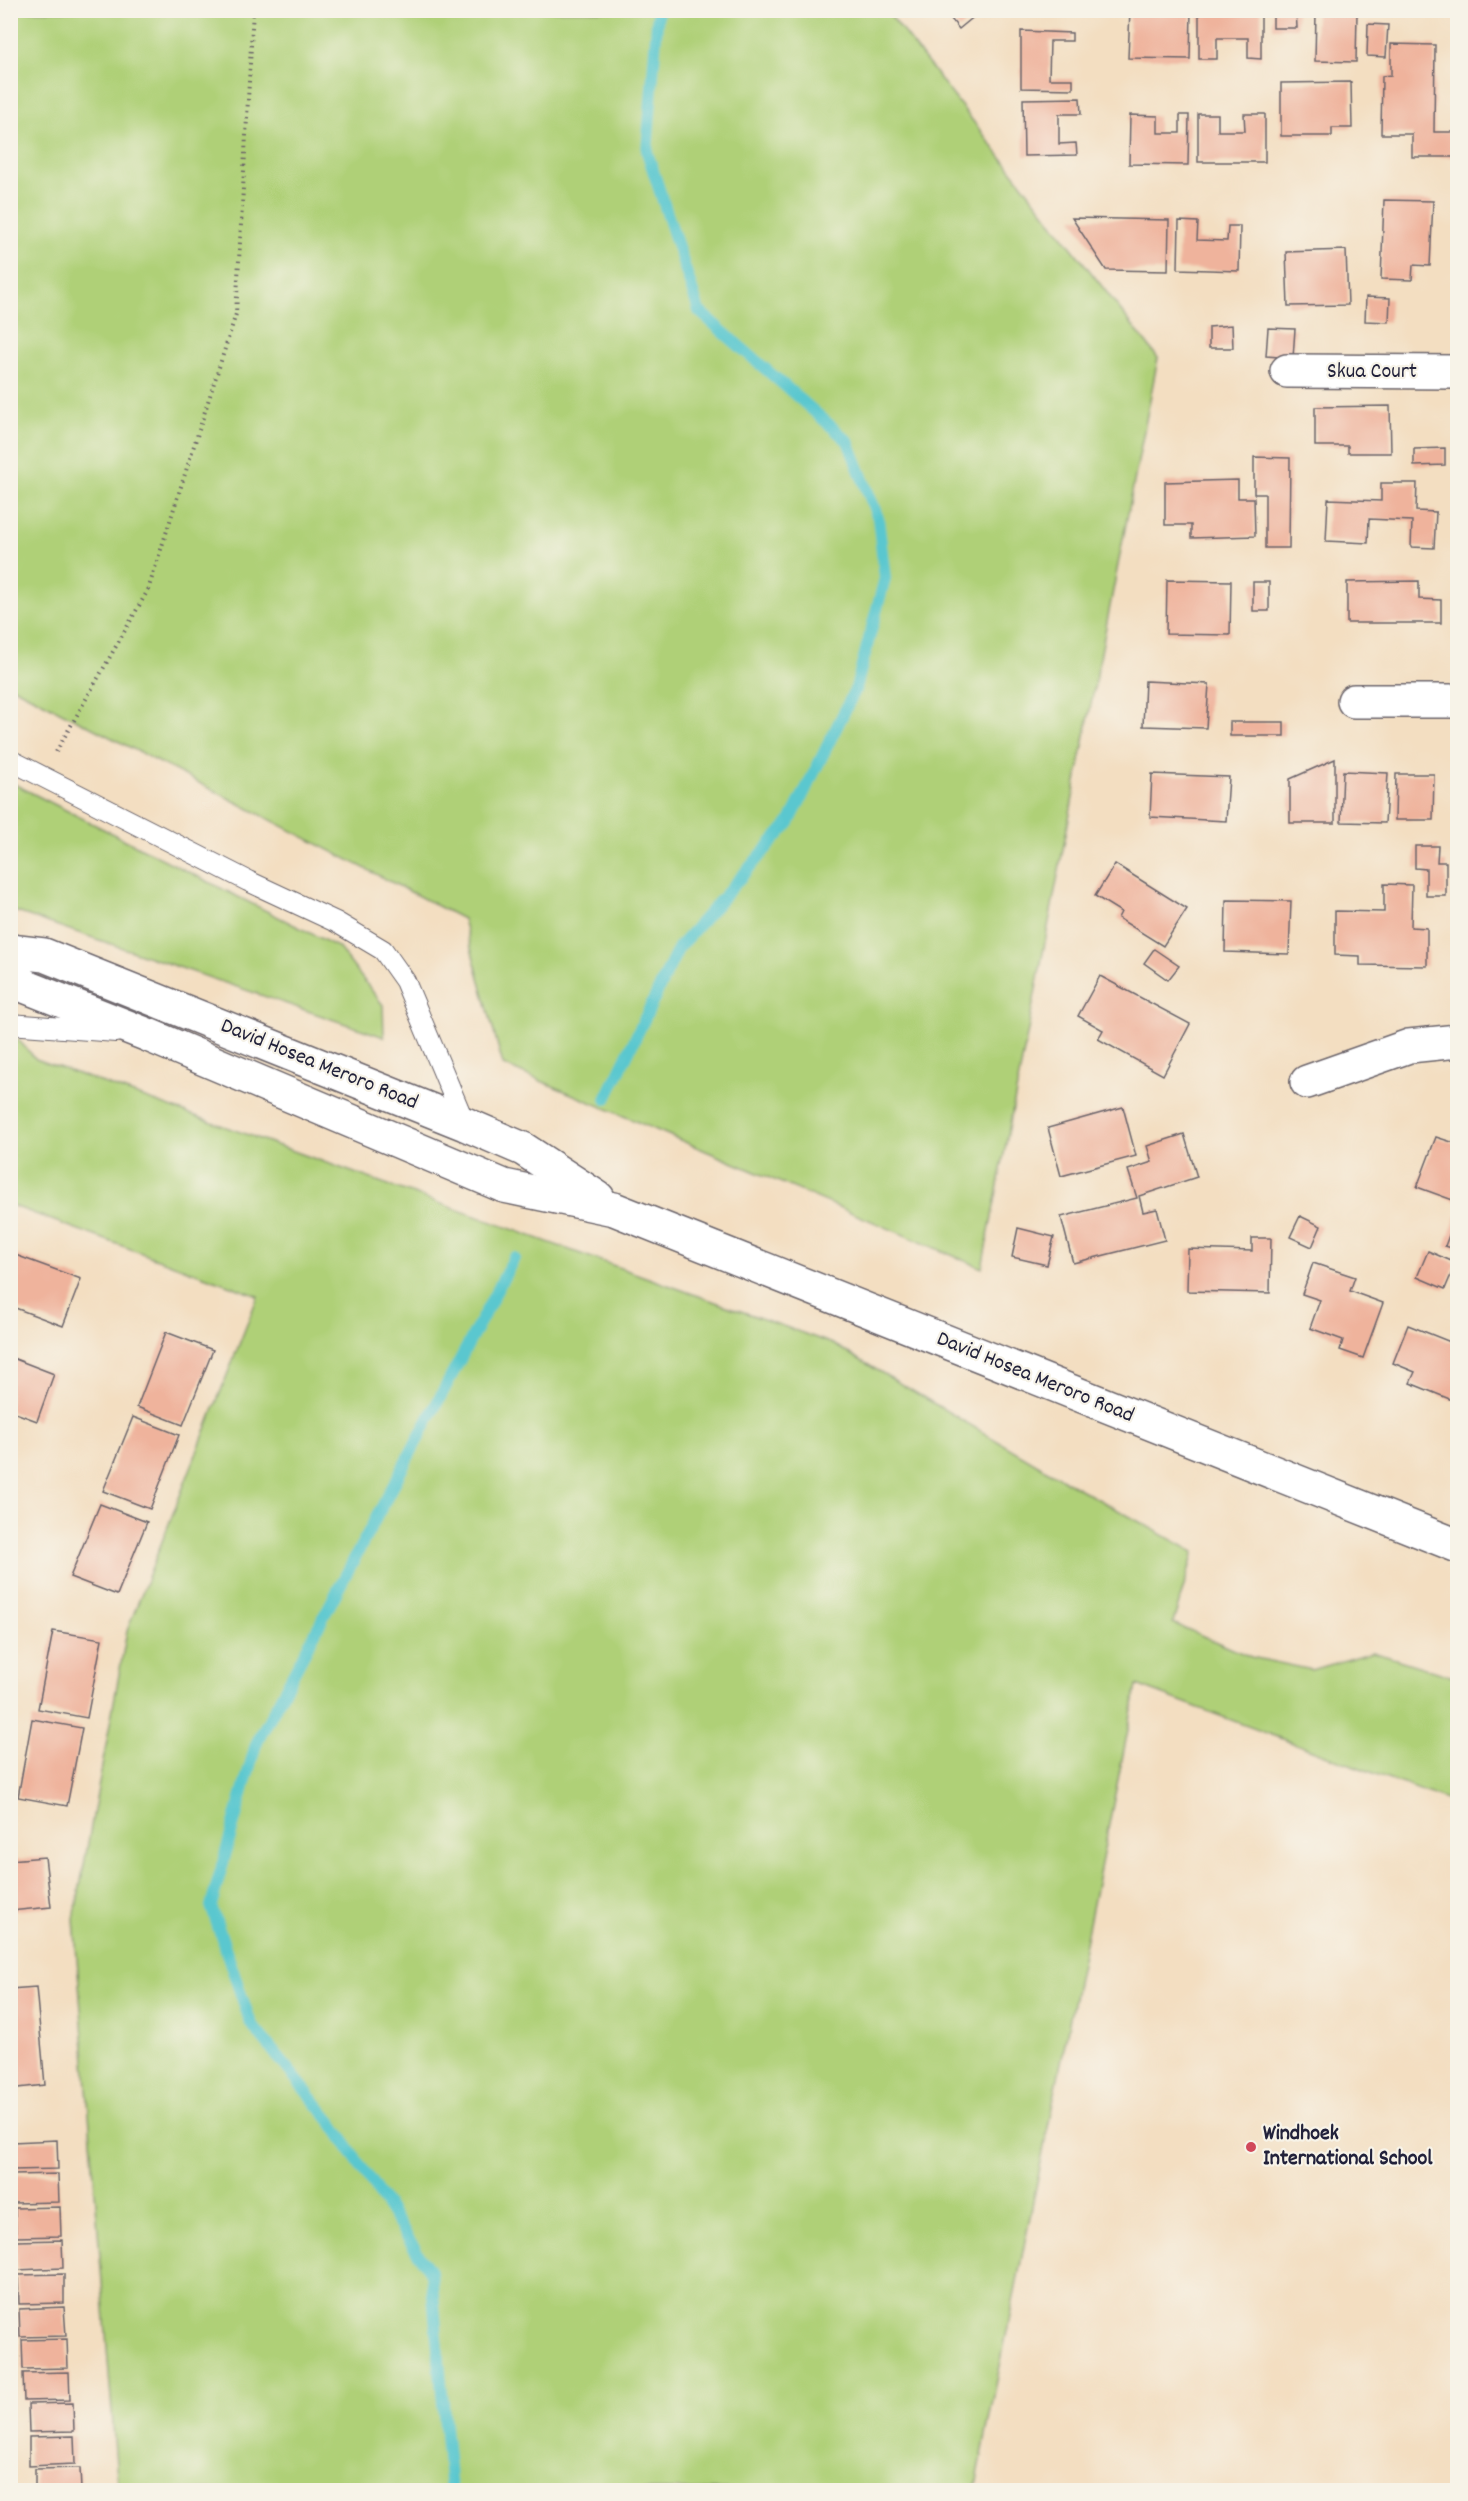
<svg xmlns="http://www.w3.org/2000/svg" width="1468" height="2501" font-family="Dekko,sans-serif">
  <rect width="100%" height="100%" fill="#f7f3e8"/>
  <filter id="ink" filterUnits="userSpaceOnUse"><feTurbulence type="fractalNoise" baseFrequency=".0167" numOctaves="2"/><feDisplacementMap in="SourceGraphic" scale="12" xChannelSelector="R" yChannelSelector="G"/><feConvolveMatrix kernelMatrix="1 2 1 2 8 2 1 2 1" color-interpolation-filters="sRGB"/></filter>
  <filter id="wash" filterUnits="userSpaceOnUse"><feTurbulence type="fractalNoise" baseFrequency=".008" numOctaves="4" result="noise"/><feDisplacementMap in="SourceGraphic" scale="24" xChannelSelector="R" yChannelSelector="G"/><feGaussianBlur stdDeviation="1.35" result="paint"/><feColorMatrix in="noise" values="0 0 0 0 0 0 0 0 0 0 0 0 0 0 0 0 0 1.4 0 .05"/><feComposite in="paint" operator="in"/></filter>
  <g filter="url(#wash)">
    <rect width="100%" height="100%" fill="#f3dec1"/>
    <g fill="#afd077" stroke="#687959" stroke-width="1.5">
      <path d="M10,11H887L1158,358L982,1268L503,1065L463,919L11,686Z"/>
      <path d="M10,782L338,947L383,1005L384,1037L11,910Z"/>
      <path d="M10,1031L36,1059L833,1344L1060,1478L1194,1552L1173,1623L1251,1657L1312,1670L1373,1652L1457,1678V1804L1137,1685L975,2490H118L74,1919L127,1631L258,1296L11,1205Z"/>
    </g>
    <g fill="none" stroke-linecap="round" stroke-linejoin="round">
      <g stroke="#5ac7cf" stroke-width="12">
        <path d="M606,1099L679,947L789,823L856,688L885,578L878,518L848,441L699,311L647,152L658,10"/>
        <path d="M451,2490L431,2273L333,2124L251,2024L211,1906L256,1744L514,1258"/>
      </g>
    </g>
    <g id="blocks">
      <g fill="#efb39c">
        <path d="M944,10H982L959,29Z"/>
        <path d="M1130,10H1191L1190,59L1128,58Z"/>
        <path d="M1199,10H1261V59L1248,58V38H1217V59H1199Z"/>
        <path d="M1273,10H1296L1297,28H1273Z"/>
        <path d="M1316,12H1357L1356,62L1315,61Z"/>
        <path d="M1368,24L1388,25L1386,57L1367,56Z"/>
        <path d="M1021,31L1072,33V41H1050L1049,79H1073V89L1021,88Z"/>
        <path d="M1391,44L1435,45L1434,132H1454V157H1412V134H1381L1382,76L1391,75Z"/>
        <path d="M1351,82L1352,128H1332V136H1281V83Z"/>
        <path d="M1080,98L1081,114H1059V144L1076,143L1077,155L1024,156L1023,99Z"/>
        <path d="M1198,114H1218V131H1245L1244,114H1265V162H1198Z"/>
        <path d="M1130,115L1158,116V133H1180V115H1189L1188,165L1129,164Z"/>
        <path d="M1384,200L1433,201L1430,266L1413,265L1412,280L1381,279Z"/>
        <path d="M1072,218L1169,220L1168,271L1106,270Z"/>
        <path d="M1179,221L1198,222L1197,240L1227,241L1228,226H1240L1239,271L1178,269Z"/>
        <path d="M1346,250L1348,305L1288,306L1286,252Z"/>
        <path d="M1366,297L1390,298L1389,322L1365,321Z"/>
        <path d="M1232,325L1233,348H1209V327Z"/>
        <path d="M1268,328L1295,329L1293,358L1266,356Z"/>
        <path d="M1390,406L1391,453H1348V446H1315V407Z"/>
        <path d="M1445,448V465L1414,466V449Z"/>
        <path d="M1254,457L1290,458L1289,548H1265V494H1254Z"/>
        <path d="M1238,480V498H1254L1255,536L1191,538V525H1165V482Z"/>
        <path d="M1381,483H1417L1416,511L1436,512L1434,548L1411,547L1412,521L1369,519L1368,543L1326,541L1328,499L1381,501Z"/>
        <path d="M1167,580L1231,581L1230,635L1166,634Z"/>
        <path d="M1419,581V599L1441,600V623H1347V582Z"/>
        <rect x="1253" y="582" width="16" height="29"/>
        <path d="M1145,681L1209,684L1206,728L1143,726Z"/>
        <rect x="1230" y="722" width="54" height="14"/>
        <path d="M1335,759V823H1290V779Z"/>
        <path d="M1343,771L1388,773L1385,823L1341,822Z"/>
        <path d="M1152,774L1229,777L1226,821L1150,817Z"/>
        <path d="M1396,774H1434L1433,820H1395Z"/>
        <path d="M1415,846H1438L1437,862H1446V896H1426V869L1415,868Z"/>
        <path d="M1115,864L1187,909L1163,946L1118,918L1121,912L1095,896Z"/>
        <path d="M1384,884L1412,885L1411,927L1427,928V966L1360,965V956L1335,955V911L1384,912Z"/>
        <path d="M1226,900L1291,901L1289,954L1225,952Z"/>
        <path d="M1154,949L1179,966L1168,980L1144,963Z"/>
        <path d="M1100,976L1190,1024L1163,1075L1098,1039L1103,1030L1078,1016Z"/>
        <path d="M1123,1107L1136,1156L1061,1176L1048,1128Z"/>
        <path d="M1184,1134L1197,1177L1139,1196L1143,1212L1157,1209L1165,1240L1073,1263L1061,1217L1137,1198L1128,1170L1152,1162L1147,1146Z"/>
        <path d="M1436,1137L1458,1144V1202L1417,1187Z"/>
        <path d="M1457,1214H1458V1250L1445,1246Z"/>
        <path d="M1300,1216L1321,1226L1312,1247L1290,1237Z"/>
        <path d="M1018,1228L1054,1237L1047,1265L1012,1257Z"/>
        <path d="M1252,1238H1271L1270,1293L1187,1291L1188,1249L1252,1251Z"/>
        <path d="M1428,1251L1456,1263L1445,1289L1417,1277Z"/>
        <path d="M10,1253L81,1279L63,1326L10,1306Z"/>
        <path d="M1313,1263L1355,1277L1350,1291L1383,1303L1363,1358L1340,1350L1343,1340L1310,1328L1320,1300L1302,1294Z"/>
        <path d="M1408,1325L1458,1345V1386L1452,1400L1410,1383L1415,1372L1393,1363Z"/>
        <path d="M166,1332L213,1350L183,1425L137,1407Z"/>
        <path d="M10,1357L54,1374L37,1421L10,1411Z"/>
        <path d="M133,1417L179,1435L150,1509L103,1491Z"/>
        <path d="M100,1504L147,1522L117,1595L70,1577Z"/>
        <path d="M53,1631L102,1639L87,1718L38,1709Z"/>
        <path d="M32,1719L82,1728L67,1806L18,1797Z"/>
        <path d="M45,1857L51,1907L10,1911V1860Z"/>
        <path d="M36,1987L45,2085L18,2088L14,2051H10V1989Z"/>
        <path d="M57,2140L58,2169L12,2170V2142Z"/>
        <path d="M58,2174L59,2202L13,2203L12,2175Z"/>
        <path d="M60,2207L61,2236L16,2237L15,2208Z"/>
        <path d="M62,2240L63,2268L17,2270L16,2241Z"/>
        <path d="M64,2274V2303L19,2304L18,2275Z"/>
        <path d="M64,2307L66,2336L20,2337L19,2309Z"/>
        <path d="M67,2339L68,2368L23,2369L22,2340Z"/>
        <path d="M69,2372L70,2400L24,2401L23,2373Z"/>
        <path d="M73,2403L74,2431L29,2432L28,2404Z"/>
        <path d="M74,2436L75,2464L29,2466V2437Z"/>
        <path d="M80,2468L81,2490H35V2469Z"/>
      </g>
    </g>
  </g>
  <g filter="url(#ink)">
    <use href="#blocks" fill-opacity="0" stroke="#6b646a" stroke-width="1.5"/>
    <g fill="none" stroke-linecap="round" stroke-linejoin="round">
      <g stroke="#6b646a" stroke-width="22">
        <g id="service">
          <path d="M10,760L248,881L336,922L383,950L405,981L465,1124"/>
          <path d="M10,1024L116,1032"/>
        </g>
      </g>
      <g stroke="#6b646a" stroke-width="36">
        <g id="minor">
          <path d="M1287,371L1458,372"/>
          <path d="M1354,701H1458"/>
          <path d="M1307,1082L1409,1046L1458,1041"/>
        </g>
      </g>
      <g stroke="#6b646a" stroke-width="36">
        <g id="secondary">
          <path d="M10,951L44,955L465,1124L523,1149L598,1198"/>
          <path d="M10,974L27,987L148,1035L504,1186L614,1209L1458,1546"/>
        </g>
      </g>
      <path stroke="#6b646a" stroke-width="4" stroke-dasharray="1.5 4.5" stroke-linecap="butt" d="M56,752L148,590L236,314L253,10"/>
      <use href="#service" stroke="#fff" stroke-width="20"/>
      <use href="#minor" stroke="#fff" stroke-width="33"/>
      <use href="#secondary" stroke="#fff" stroke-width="33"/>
    </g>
  </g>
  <circle fill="#d1495b" stroke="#f7f3e8" stroke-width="2" cx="1251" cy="2147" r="6"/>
  <g text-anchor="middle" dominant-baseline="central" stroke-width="4.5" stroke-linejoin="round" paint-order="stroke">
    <g font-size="22" fill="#22223b" stroke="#f7f3e8">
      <text x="1372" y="372">Skua Court</text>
      <text transform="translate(319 1065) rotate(22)">David Hosea Meroro Road</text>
      <text transform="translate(1035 1378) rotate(22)">David Hosea Meroro Road</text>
    </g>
    <g font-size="22" font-weight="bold" fill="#22223b" stroke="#f7f3e8" text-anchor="start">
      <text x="1263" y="2134">Windhoek<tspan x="1263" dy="25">International School</tspan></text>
    </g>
  </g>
  <rect width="1468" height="2501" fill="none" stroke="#f7f3e8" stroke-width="36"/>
</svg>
